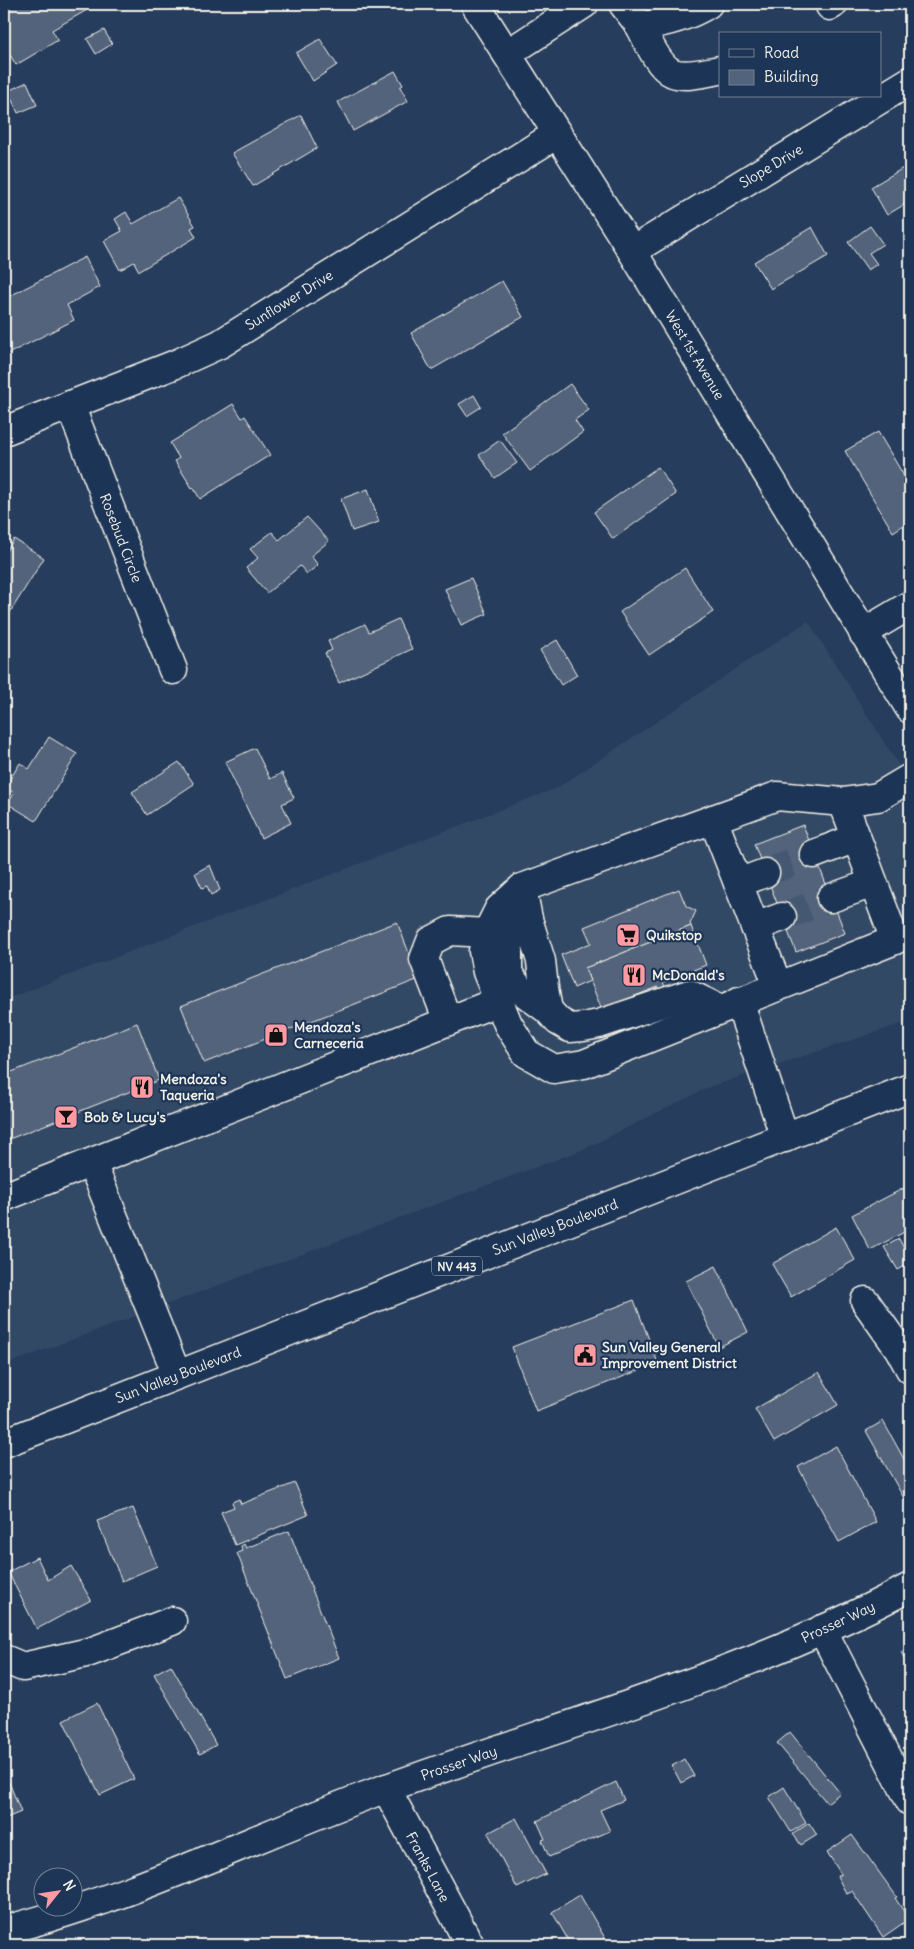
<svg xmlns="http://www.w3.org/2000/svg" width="914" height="1949" font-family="Delius,sans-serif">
  <rect width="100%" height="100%" fill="#263d5d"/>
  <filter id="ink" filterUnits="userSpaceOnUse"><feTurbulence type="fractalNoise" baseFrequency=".02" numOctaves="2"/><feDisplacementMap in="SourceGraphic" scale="10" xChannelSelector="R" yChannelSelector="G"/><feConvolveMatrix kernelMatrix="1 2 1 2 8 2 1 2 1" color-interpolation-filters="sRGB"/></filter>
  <g filter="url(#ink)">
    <path fill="#334966" d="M808,621L910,783V1021L709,1087L582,1150L4,1365V1000L557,788Z"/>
    <g fill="#52647b" stroke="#f4f1e8">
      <path d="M4,4H83L87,10L52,30L58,40L16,65L10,55L6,57L4,53Z"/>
      <path d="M104,30L112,44L96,54L87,39Z"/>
      <path d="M320,39L337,65L313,81L296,53Z"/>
      <path d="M395,71L403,85L400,87L408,101L353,131L338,102Z"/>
      <path d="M27,82L37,105L18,113L8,91Z"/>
      <path d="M301,115L317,148L253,186L232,153Z"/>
      <path d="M910,164V201L887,215L871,187Z"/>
      <path d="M178,198L195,226L191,228L196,237L139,271L134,262L120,270L104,241L122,231L115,219L126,212L133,224Z"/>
      <path d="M870,226L883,244L869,253L877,264L868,270L848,242Z"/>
      <path d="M812,227L828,256L771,289L754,262Z"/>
      <path d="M85,257L100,287L67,305L74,320L6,355L4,350V299Z"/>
      <path d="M502,281L523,317L431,370L411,333Z"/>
      <path d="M570,384L589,410L575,420L583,432L530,471L502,433Z"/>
      <path d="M474,395L481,407L467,416L459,404Z"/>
      <path d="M233,404L242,418L245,416L270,455L200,499L193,487L192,488L175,461L179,458L170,443Z"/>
      <path d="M878,432L910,486V521L893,532L845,451Z"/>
      <path d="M500,440L517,463L495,478L479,455Z"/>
      <path d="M658,467L676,494L613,539L594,512Z"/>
      <path d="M368,489L379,522L352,531L341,499Z"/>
      <path d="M307,517L329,541L311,556L318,565L307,574L300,566L267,593L246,568L258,558L250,549L272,532L279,540Z"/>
      <path d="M14,539L44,558L4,622V555Z"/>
      <path d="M685,568L713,612L649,655L620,612Z"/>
      <path d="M471,578L487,614L461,625L445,589Z"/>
      <path d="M398,619L412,649L339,683L325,653L332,650L328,641L365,624L369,632Z"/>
      <path d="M557,640L577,675L561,685L540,650Z"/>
      <path d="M49,737L77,754L36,821L8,804L14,793L5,787L20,763L29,769Z"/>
      <path d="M255,748L270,779L282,773L294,798L282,804L291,823L261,838L225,762Z"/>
      <path d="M179,762L194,784L147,815L132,792Z"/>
      <path d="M803,825L845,933L796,952L754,844Z"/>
      <path d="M210,865L220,890L211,895L207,886L202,888L195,873Z"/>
      <path d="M679,889L686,906L696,911L690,924L691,926L585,968L590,981L574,988L561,955L591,943L584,927Z"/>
      <path d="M397,922L419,979L204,1063L181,1006Z"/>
      <path d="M691,926L706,965L663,982L665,987L659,989L658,987L612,1005L604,1015L585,968Z"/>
      <path d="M137,1023L159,1080L4,1141V1075Z"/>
      <path d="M910,1185V1229L870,1250L852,1215Z"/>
      <path d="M836,1227L855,1260L791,1297L772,1264Z"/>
      <path d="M899,1239L910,1259V1263L898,1270L884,1247Z"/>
      <path d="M716,1266L748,1332L719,1347L686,1281Z"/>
      <path d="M634,1300L658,1363L536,1411L512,1347Z"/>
      <path d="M819,1372L838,1405L774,1442L755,1409Z"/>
      <path d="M883,1421L910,1470V1509L866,1431Z"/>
      <path d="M836,1446L876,1522L839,1542L798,1467Z"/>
      <path d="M295,1483L308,1515L235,1545L221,1512L234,1507L232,1502L239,1499L241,1504Z"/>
      <path d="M133,1508L157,1566L122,1581L97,1521Z"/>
      <path d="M289,1531L339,1658L287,1679L237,1553L242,1551L241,1546L244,1544L246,1548Z"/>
      <path d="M37,1557L48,1580L71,1566L91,1600L37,1629L8,1572Z"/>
      <path d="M910,1647V1669L901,1652Z"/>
      <path d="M171,1665L216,1745L200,1754L154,1674Z"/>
      <path d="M97,1703L134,1779L100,1795L63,1720Z"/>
      <path d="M790,1732L840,1793L827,1803L777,1743Z"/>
      <path d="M684,1759L694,1776L681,1783L672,1766Z"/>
      <path d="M4,1770L21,1812L4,1819Z"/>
      <path d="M616,1782L624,1800L600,1810L610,1831L549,1857L542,1840L545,1839L537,1821Z"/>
      <path d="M784,1787L806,1823L791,1832L769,1797Z"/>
      <path d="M516,1818L546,1874L517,1888L488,1833Z"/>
      <path d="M809,1823L817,1835L801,1845L793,1834Z"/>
      <path d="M852,1835L897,1897L895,1898L909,1919L883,1937L852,1891L846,1893L837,1876L841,1874L827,1852Z"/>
      <path d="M580,1895L609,1945H571L552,1912Z"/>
    </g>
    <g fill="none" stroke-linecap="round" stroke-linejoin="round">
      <g stroke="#455872" stroke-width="28" stroke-dasharray="28 14" stroke-linecap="butt">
        <path d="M765,873L814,854"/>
        <path d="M782,917L831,898"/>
      </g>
      <g stroke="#f4f1e8" stroke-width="31">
        <g id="minor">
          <path d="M475,4L632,251L910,709"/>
          <path d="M623,4L640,26C664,23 687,17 708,4"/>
          <path d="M830,6L833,4"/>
          <path d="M640,26C647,39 658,67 673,73C687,78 706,72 720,70"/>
          <path d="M507,54L584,4"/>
          <path d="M632,251L910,81"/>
          <path d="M70,405L173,670"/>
          <path d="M4,431L176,364L220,344L557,134"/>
          <path d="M863,633L910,605"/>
          <path d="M843,802L895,940L584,1064L554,1069L526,1053L508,1024L487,972L483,951L487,933L499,909L522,888L777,796L843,802L878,797L910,778"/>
          <path d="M713,819L778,986"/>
          <path d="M814,854L856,838"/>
          <path d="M738,883L765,873"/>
          <path d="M522,888L528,919L541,961L544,988L548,1010L558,1021L570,1028L583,1027L599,1024L689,994L720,1009"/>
          <path d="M831,898L873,883"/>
          <path d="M528,919L515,928L508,946V973L519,989L548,1010"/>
          <path d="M755,927L782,917"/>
          <path d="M739,1001L785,1138"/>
          <path d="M448,1021L424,959L431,941L450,931L487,933"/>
          <path d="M92,1163L177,1375"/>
          <path d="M4,1197L499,1001"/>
          <path d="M865,1301L899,1349L910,1369"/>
          <path d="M822,1629L910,1801"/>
          <path d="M4,1659L23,1667L90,1652L172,1621"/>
          <path d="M386,1788L470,1945"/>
          <path d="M4,1930C137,1897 259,1834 387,1788C563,1724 745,1675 910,1587"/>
        </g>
      </g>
      <g stroke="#f4f1e8" stroke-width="31">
        <path id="major" d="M4,1443L910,1088"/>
      </g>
      <use href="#minor" stroke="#1d3557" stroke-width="28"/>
      <use href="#major" stroke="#1d3557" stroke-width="28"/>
    </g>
  </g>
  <defs>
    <g id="supermarket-square" transform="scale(1.25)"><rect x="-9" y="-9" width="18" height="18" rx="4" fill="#ff9aa2" stroke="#1d3557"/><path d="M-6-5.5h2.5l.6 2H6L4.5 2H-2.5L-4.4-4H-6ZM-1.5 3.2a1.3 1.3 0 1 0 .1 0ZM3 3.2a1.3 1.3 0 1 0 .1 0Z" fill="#111"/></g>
    <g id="restaurant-square" transform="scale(1.25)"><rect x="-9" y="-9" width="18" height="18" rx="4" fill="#ff9aa2" stroke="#1d3557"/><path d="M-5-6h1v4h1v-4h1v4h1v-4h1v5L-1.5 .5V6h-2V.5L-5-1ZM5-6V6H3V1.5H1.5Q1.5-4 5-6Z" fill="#111"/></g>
    <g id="shop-square" transform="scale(1.25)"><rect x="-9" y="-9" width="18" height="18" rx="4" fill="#ff9aa2" stroke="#1d3557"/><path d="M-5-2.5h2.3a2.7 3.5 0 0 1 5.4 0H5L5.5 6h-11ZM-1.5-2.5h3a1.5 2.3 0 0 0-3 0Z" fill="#111"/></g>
    <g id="bar-square" transform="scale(1.25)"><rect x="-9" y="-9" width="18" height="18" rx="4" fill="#ff9aa2" stroke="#1d3557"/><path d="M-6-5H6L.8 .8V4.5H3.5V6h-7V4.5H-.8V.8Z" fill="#111"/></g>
    <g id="civic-square" transform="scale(1.25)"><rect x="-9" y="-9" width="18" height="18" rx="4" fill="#ff9aa2" stroke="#1d3557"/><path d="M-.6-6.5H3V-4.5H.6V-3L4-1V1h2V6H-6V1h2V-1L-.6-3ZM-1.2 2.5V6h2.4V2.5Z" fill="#111"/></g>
  </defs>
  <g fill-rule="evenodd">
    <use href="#supermarket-square" x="628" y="935"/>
    <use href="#restaurant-square" x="634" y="975"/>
    <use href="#shop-square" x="276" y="1035"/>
    <use href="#restaurant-square" x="142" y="1087"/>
    <use href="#bar-square" x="66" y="1117"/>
    <use href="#civic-square" x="585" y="1355"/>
  </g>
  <g text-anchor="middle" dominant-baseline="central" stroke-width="4.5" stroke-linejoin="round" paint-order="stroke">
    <rect fill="#1d3557" stroke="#b4b9bc" stroke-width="1" x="432" y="1256.5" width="50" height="19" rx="4"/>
    <g font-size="12" font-weight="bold" fill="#f4f1e8">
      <text x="457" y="1266">NV 443</text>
    </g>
    <g font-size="14" fill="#f4f1e8" stroke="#1d3557">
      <text transform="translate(771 166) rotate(-31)">Slope Drive</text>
      <text transform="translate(289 300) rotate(-32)">Sunflower Drive</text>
      <text transform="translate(695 355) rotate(59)">West 1st Avenue</text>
      <text transform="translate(121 538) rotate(69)">Rosebud Circle</text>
      <text transform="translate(555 1227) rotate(-21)">Sun Valley Boulevard</text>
      <text transform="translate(178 1375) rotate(-21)">Sun Valley Boulevard</text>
      <text transform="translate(838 1622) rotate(-25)">Prosser Way</text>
      <text transform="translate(459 1763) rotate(-19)">Prosser Way</text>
      <text transform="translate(428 1867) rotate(62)">Franks Lane</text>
    </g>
    <g font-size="14" font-weight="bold" fill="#f4f1e8" stroke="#1d3557" text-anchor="start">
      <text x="646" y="935">Quikstop</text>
      <text x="652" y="975">McDonald's</text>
      <text x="294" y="1027">Mendoza's<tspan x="294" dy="16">Carneceria</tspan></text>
      <text x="160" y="1079">Mendoza's<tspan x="160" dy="16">Taqueria</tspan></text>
      <text x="84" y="1117">Bob &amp; Lucy's</text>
      <text x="602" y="1347">Sun Valley General<tspan x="602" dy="16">Improvement District</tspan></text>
    </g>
  </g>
  <rect width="914" height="1949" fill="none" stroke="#1d3557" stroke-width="20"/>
  <rect x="10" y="10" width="894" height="1929" fill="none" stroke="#f4f1e8" stroke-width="2" filter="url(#ink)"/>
  <rect x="719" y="32" width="162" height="65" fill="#1d3557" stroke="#738091"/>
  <rect x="729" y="49" width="25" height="8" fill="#1d3557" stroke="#738091"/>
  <text x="764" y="58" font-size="15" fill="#f4f1e8">Road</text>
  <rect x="729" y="70" width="25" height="15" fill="#52647b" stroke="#738091"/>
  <text x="764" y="82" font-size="15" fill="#f4f1e8">Building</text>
  <g transform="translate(58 1892) rotate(60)"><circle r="24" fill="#1d3557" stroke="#738091"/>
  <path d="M0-4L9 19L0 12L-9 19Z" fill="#ff9aa2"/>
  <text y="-8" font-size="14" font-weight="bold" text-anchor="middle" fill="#f4f1e8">N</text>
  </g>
</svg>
